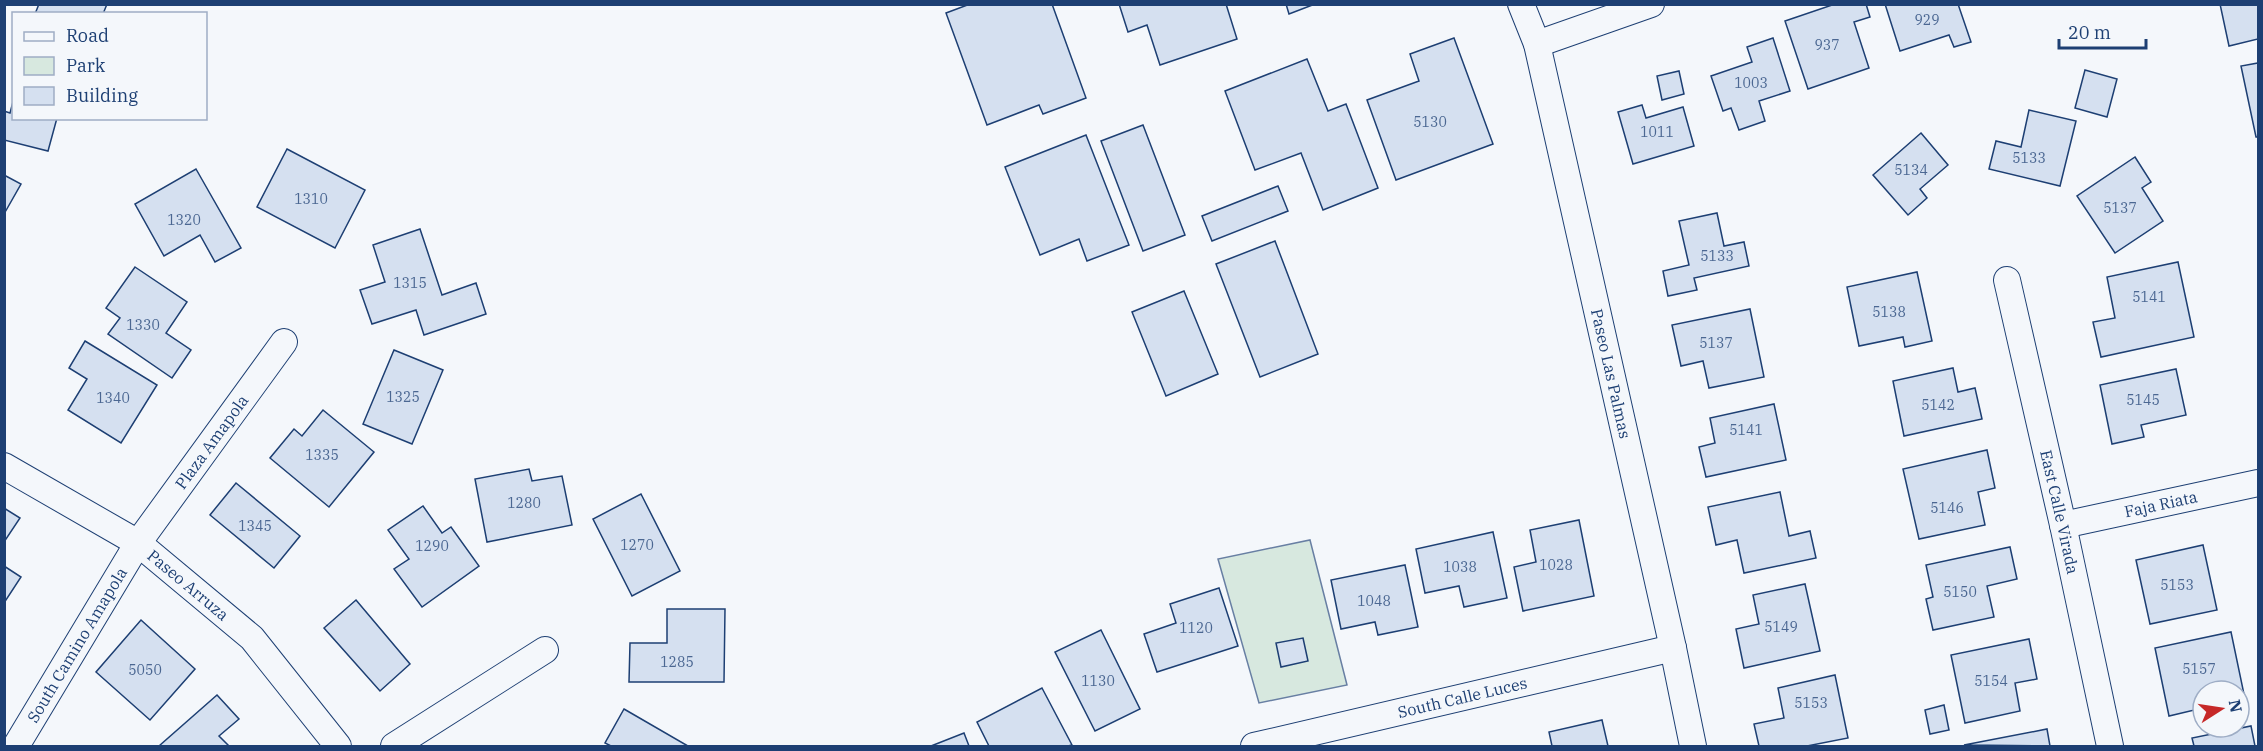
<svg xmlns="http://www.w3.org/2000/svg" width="2263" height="751" font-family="'IBM Plex Serif',serif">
  <rect width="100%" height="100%" fill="#f4f7fb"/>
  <path fill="#d7e8df" stroke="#687fa3" stroke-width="1.5" d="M1310,540L1347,685L1259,703L1218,559Z"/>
  <g fill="#d5e0f0" stroke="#1d3f73" stroke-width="1.5">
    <path d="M39,4H107L103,14H35Z"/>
    <path d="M970,4H1052L1086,98L1043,114L1039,105L987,125L946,13Z"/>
    <path d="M1119,4H1226L1237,39L1160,65L1147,25L1128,32Z"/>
    <path d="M1286,4H1315L1289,14Z"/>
    <path d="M1835,4H1866L1870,17L1854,22L1869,68L1808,89L1785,21Z"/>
    <path d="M1885,4H1958L1971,42L1954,47L1949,35L1900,51Z"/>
    <path d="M2220,4H2258V39L2229,46Z"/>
    <path d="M1454,38L1493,144L1396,180L1367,100L1419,81L1410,54Z"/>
    <path d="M1773,38L1790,91L1759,101L1765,121L1739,130L1731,108L1723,111L1711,76L1752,62L1747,47Z"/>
    <path d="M1307,59L1328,111L1346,104L1378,188L1323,210L1301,153L1255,170L1225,91Z"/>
    <path d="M2258,63V137H2256L2241,66Z"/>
    <path d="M2085,70L2117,79L2107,117L2075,108Z"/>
    <path d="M1679,71L1684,94L1662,100L1657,76Z"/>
    <path d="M14,98V118H57L48,151L4,140V111L10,113Z"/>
    <path d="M1642,105L1646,118L1683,107L1694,146L1633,164L1618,112Z"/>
    <path d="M2029,110L2076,121L2060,186L1989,169L1996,141L2021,147Z"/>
    <path d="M1143,125L1185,235L1143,251L1101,141Z"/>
    <path d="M1921,133L1948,165L1920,189L1927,198L1908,215L1873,175Z"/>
    <path d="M1086,135L1129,245L1087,261L1079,239L1040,255L1005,167Z"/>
    <path d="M287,149L365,190L335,248L257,207Z"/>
    <path d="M2135,157L2151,182L2142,188L2163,221L2115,253L2077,196Z"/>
    <path d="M196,169L241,248L215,262L200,235L164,256L135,204Z"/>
    <path d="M4,175L21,184L4,214Z"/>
    <path d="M1278,186L1288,211L1212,241L1202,216Z"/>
    <path d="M1717,213L1724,246L1744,242L1749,266L1694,278L1697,290L1668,296L1663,271L1689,265L1679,221Z"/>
    <path d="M420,229L442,295L476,283L486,314L424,335L416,310L372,324L360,290L385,282L373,245Z"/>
    <path d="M1275,241L1318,354L1260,377L1216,264Z"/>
    <path d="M2178,262L2194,337L2101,357L2093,322L2115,318L2107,277Z"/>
    <path d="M135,267L187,302L166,333L191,350L172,378L108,334L120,318L106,308Z"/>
    <path d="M1917,272L1932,341L1905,347L1903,337L1859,346L1847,287Z"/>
    <path d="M1184,291L1218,374L1166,396L1132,312Z"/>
    <path d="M1750,309L1764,377L1709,388L1703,361L1681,366L1672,325Z"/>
    <path d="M85,341L157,385L121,443L68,410L87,379L69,368Z"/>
    <path d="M394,350L443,370L412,444L363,424Z"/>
    <path d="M1953,368L1958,392L1975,388L1982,419L1904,436L1893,381Z"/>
    <path d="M2176,369L2186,415L2141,425L2144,437L2112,444L2100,385Z"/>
    <path d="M1774,404L1786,460L1706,477L1699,447L1715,443L1710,418Z"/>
    <path d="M323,410L374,452L329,507L270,458L294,429L302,436Z"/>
    <path d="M1987,450L1995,488L1978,492L1985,525L1919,539L1903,469Z"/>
    <path d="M529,469L532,481L562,476L572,525L487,542L475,479Z"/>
    <path d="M236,483L300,536L274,568L210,515Z"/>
    <path d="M1780,492L1789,536L1810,531L1816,558L1744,573L1737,540L1716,545L1708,507Z"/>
    <path d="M641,494L680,571L632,596L593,519Z"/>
    <path d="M423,506L442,533L451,527L479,566L422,607L394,569L409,559L388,530Z"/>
    <path d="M4,508L20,518L4,542Z"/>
    <path d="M1579,520L1594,596L1523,611L1514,567L1536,562L1530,530Z"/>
    <path d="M1493,532L1507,598L1464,607L1459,586L1425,593L1416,549Z"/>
    <path d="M2203,545L2217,610L2150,624L2136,560Z"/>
    <path d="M2010,547L2017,579L1987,586L1994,617L1933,630L1926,599L1933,597L1926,565Z"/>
    <path d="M1405,565L1418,627L1378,635L1375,622L1341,629L1331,580Z"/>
    <path d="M4,566L21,577L4,603Z"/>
    <path d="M1805,584L1820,651L1744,668L1736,629L1759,624L1753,595Z"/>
    <path d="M1219,588L1238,646L1157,672L1144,634L1176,623L1170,604Z"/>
    <path d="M356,600L410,664L380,691L324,628Z"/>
    <path d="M667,609H725L724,682H629L630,643H667Z"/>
    <path d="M141,620L195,669L150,720L96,672Z"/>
    <path d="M1101,630L1140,709L1095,731L1055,652Z"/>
    <path d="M2231,632L2245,699L2239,701V691H2203V708L2169,716L2155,648Z"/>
    <path d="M1303,638L1308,661L1281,667L1276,643Z"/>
    <path d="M2029,639L2037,679L2015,683L2020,711L1965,723L1951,655Z"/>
    <path d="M1835,675L1848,738L1807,746H1759L1754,724L1784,718L1778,688Z"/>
    <path d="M1042,688L1072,745L1068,746H989L977,722Z"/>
    <path d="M217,695L239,719L219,736L229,746H159Z"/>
    <path d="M1944,705L1949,730L1930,734L1925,710Z"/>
    <path d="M624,709L688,746H611L605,743Z"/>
    <path d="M1602,720L1608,746H1552L1549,732Z"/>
    <path d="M2251,726L2255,746H2194L2192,738Z"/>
    <path d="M2047,729L2050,746L1964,745Z"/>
    <path d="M964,733L969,746H931Z"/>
  </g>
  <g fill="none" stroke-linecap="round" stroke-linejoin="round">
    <g stroke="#1d3f73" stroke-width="28">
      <g id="minor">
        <path id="s1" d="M1521,4L1537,44L1673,648L1693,746"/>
        <path d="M1537,44L1651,4"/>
        <path id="s2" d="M2007,280L2063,525L2110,746"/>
        <path id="s3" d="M4,466L138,543L252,638L338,746"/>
        <path id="s4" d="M2063,525L2258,483"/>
        <path id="s5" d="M16,746L138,543L284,342"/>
        <path d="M394,746L545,650"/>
        <path id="s6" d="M1254,746L1673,648"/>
      </g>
    </g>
    <use href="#minor" stroke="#f4f7fb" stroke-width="26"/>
  </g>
  <g text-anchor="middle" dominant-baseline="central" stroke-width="4.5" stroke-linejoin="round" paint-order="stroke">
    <g font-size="14" fill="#4b6792">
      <text x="1927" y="20">929</text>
      <text x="1827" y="45">937</text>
      <text x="1751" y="83">1003</text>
      <text x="1430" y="122">5130</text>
      <text x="1657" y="132">1011</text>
      <text x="2029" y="158">5133</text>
      <text x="1911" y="170">5134</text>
      <text x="311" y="199">1310</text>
      <text x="2120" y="208">5137</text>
      <text x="184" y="220">1320</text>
      <text x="1717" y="256">5133</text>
      <text x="410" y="283">1315</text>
      <text x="2149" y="297">5141</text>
      <text x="1889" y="312">5138</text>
      <text x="143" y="325">1330</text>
      <text x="1716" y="343">5137</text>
      <text x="403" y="397">1325</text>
      <text x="113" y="398">1340</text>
      <text x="2143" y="400">5145</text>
      <text x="1938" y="405">5142</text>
      <text x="1746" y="430">5141</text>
      <text x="322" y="455">1335</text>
      <text x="524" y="503">1280</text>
      <text x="1947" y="508">5146</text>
      <text x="255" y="526">1345</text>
      <text x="637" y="545">1270</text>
      <text x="432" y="546">1290</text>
      <text x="1556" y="565">1028</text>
      <text x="1460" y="567">1038</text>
      <text x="2177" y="585">5153</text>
      <text x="1960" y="592">5150</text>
      <text x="1374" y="601">1048</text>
      <text x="1781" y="627">5149</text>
      <text x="1196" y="628">1120</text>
      <text x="677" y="662">1285</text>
      <text x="2199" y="669">5157</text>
      <text x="145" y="670">5050</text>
      <text x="1098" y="681">1130</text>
      <text x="1991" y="681">5154</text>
      <text x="1811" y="703">5153</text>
    </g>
    <g font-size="16" fill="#1d3f73" stroke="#f4f7fb">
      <text stroke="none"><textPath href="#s1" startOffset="381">Paseo Las Palmas</textPath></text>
      <text stroke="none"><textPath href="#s5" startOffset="362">Plaza Amapola</textPath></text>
      <text stroke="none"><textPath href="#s4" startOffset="100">Faja Riata</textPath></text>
      <text stroke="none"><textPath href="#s2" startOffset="238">East Calle Virada</textPath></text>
      <text stroke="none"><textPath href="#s3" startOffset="220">Paseo Arruza</textPath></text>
      <text stroke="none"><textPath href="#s5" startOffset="118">South Camino Amapola</textPath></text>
      <text stroke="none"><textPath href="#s6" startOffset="214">South Calle Luces</textPath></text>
    </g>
  </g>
  <rect width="2263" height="751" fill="none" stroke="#1d3f73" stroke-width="12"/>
  <rect x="12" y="12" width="195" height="108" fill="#f4f7fb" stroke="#9eadc5" stroke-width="1.5"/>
  <rect x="24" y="32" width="30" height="9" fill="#f4f7fb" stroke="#9eadc5" stroke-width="1.5"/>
  <text x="66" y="42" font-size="18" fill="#1d3f73">Road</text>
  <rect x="24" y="57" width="30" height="18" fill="#d7e8df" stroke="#9eadc5" stroke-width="1.5"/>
  <text x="66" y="72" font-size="18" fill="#1d3f73">Park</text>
  <rect x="24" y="87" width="30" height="18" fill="#d5e0f0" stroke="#9eadc5" stroke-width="1.5"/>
  <text x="66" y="102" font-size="18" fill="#1d3f73">Building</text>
  <g transform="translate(2221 709) rotate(78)"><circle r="28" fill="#f4f7fb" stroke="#9eadc5" stroke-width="1.5"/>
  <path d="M0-4.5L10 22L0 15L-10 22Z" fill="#c62828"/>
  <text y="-9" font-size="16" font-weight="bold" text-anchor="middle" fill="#1d3f73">N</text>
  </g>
  <path d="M2059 39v9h87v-9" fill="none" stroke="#1d3f73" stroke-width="3"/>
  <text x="2068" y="39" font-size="18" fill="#1d3f73" stroke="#f4f7fb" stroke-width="4.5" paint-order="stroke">20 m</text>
</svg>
